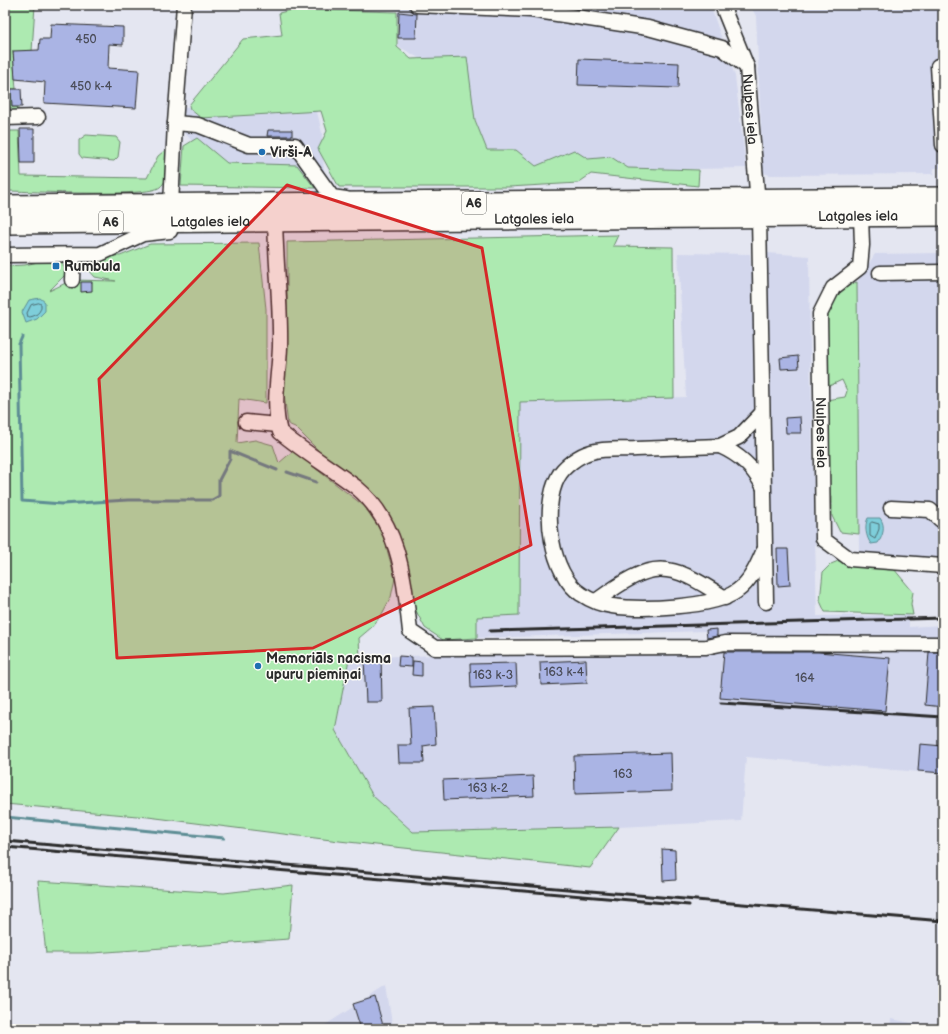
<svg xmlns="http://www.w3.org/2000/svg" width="948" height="1034" font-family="'Balsamiq Sans',sans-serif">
  <rect width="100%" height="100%" fill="#e4e6f1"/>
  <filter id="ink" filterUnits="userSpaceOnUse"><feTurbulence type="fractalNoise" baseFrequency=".025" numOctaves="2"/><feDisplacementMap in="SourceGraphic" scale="8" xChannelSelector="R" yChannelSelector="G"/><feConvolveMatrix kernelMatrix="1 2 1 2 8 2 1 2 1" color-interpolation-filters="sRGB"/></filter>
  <g filter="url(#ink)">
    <g fill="#d3d7ed">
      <path d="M710,5L735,76L746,168L490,173L466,85L398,46V11L392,8L316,6Z"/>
      <path d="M750,5H943V168H934L933,174L770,175L763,173L756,16Z"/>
      <path d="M184,107H316L322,133L324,173L218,171L184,132Z"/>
      <path d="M678,253L750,254L751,266L765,267L767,253L809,256L810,347L817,616L909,615V627L943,625V774L746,757L741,821L619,827L413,832L373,796L335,730L349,659L399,656L707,651L706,631L477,638V617L519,615L520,402L686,397Z"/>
      <path d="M943,253V560L859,555L857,282L875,254Z"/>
      <path d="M386,986L393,1029H319Z"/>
      <path d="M891,1019L943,1029H890Z"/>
    </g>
    <g fill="#adeab1" stroke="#6c8a6e">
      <path d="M5,5H35L32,51L13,52L16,89H11L12,107H18V114H12L11,108H9V112H5Z"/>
      <path d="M295,9L397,12V47L411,59L467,57L475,120L487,150H516L536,166L574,150L588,159L611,157L628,168L699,170L698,186L591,174L578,183L509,187H339L318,149L327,131L321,111L201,118L190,109L189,105L243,39L282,35L279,13Z"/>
      <path d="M5,131H19L21,176L147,178L158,156L169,147C168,161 171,178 160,187C148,198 29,191 5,191Z"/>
      <path d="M86,135L116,137L120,142L118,157L114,161L82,158L79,154V140Z"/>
      <path d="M197,138L227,163L297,165L315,188L181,186L184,146Z"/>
      <path d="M618,235L613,246L673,247L674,398L520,402L519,615L477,617V638L443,640L425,628L413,605L395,528L378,497L323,455L295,427L288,424L282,378L287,369V242Z"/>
      <path d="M259,243L266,309V403L239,399L237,443L255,440L273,445L279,463L293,451L364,506L382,532L395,578L391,597L382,614L372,627L359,638L360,658L349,659L335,730L373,796L413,832L619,827L590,868L339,841L148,817L5,804V266L25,265L59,257L67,273L49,291L72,280L116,281L95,277L88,269L103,255L120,256L150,244Z"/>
      <path d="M857,282L859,534L840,532L832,516V497L825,486L826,442L829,422L826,400L845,397L847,391L842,380L827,387L824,312L836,291Z"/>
      <path d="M843,559L894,569L913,592L911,604L913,615L825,612L820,601L823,572L831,564Z"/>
      <path d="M38,881L224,893L293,885L289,939L93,953H46Z"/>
    </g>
    <g fill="#7eceda" stroke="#5d8d94">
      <path d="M40,298L45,302V311L37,319L26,323L22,312L29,300Z"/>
      <path d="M868,518H880C886,526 883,536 878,543L871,544C866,537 864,526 868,518Z"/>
    </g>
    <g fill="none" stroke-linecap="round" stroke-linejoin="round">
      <g stroke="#4c6c71" stroke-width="1">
        <path d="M39,303L41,304C42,312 35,317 28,317L27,313L31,305Z"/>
        <path d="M872,522L879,524V529L875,539L870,536V524Z"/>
      </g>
      <g stroke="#5d8d94" stroke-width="3">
        <path d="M22,337L19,344L22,501L62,504L128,500H212L219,496V480L230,459V451L277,470"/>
        <path d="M287,472L316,482"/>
        <path d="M5,817L224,838"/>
      </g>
    </g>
    <g fill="#aab4e4" stroke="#2b2b2b">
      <path d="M399,12L417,14L416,38H398Z"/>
      <path d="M51,24L123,27V45L109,44L108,68L139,70L136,108L44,103L45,82L15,79L13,51L39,50L40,39H50Z"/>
      <path d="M579,59L679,63L678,88L578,85Z"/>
      <path d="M11,89H21L22,107H12Z"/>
      <path d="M20,129H34V163H21Z"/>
      <path d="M268,130H292V136H267Z"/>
      <path d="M81,282H92V291L81,292Z"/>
      <path d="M798,356L799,368L781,369L780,358Z"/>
      <path d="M800,417L801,433H786L785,418Z"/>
      <path d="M777,549H788L790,585L778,586Z"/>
      <path d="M717,629V636L707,638L706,630Z"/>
      <path d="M724,652H818L890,658L885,711L720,698Z"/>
      <path d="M929,652H943V707L925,705Z"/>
      <path d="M399,656L412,657V667L398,666Z"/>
      <path d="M381,657L382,702H366L364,658Z"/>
      <path d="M586,660L587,683L541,685L540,662Z"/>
      <path d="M413,661L422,662V676L412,675Z"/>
      <path d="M516,663L517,686L471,688L470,664Z"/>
      <path d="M434,707L436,744L423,746L424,763H399L398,745H411L409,708Z"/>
      <path d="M920,744L943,746V773L918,771Z"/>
      <path d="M671,753L672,791L575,794L574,756Z"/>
      <path d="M533,776L534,796L444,800L443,780Z"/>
      <path d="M662,849L675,850L676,880L663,881Z"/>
      <path d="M375,997L384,1029H361L353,1004Z"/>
    </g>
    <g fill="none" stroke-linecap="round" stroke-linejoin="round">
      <g stroke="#2b2b2b" stroke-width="17">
        <g id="minor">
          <path d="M417,5L531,10L648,28L722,48L747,67"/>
          <path id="s1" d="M722,5L747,67L759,217L766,602"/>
          <path d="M938,66L943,145"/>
          <path d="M5,118L38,117"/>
          <path d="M175,123L198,125L249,145H295L332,197L346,199"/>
          <path d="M171,205L175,123L184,5"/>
          <path d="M275,213C275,257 281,302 280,347C279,376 272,403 280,432C304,452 331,468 356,487C400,523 404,579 410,631L435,648L706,647L725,643L943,644"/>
          <path id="s2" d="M861,216L862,245L860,267L833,288L820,314L823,539L850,559L943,566"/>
          <path d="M5,255L100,254L143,234L170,231"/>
          <path d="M880,273L943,272"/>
          <path d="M72,280L73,255"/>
          <path d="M762,413L739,437L720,446C692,447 664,448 636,449C621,450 605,448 591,452C579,455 563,467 558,477C541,508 551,575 581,594C590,600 602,605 612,606C640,610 714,608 737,591C750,582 757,566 763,552"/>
          <path d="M246,422L278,425"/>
          <path d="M720,446C740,455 753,467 763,486"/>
          <path d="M891,508L930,510L941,520"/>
          <path d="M596,601C653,559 667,560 725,598"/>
        </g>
      </g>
      <g stroke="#2b2b2b" stroke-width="24">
        <g id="highway">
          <path d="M5,206L943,198"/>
          <path id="s3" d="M5,223L943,215"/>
        </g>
      </g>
      <use href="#minor" stroke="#fdfcf7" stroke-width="14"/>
      <use href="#highway" stroke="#fdfcf7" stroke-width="21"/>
      <g stroke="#2b2b2b" stroke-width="3">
        <path d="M490,631L943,618"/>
        <path d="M721,703L943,717"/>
        <path d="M5,841L943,921"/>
        <path d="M5,847L689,905"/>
      </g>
    </g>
  </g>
  <path fill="#d62828" fill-opacity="0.2" stroke="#d62828" stroke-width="3" stroke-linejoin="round" d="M287,185L482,248L531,545L313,648L117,658L99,379Z"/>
  <g fill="#1f6fb2" stroke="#fdfcf7" stroke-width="1.5">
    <circle cx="262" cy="152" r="4"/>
    <rect x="52" y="262" width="8" height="8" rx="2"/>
    <circle cx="258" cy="666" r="4"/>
  </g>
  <g text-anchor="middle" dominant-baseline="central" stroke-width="3" stroke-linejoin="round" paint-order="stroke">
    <g font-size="12" fill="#4b4d59">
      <text x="86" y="39">450</text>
      <text x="91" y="86">450 k-4</text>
      <text x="564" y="672">163 k-4</text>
      <text x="493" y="675">163 k-3</text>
      <text x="805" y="678">164</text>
      <text x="623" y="774">163</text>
      <text x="488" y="788">163 k-2</text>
    </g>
    <g fill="#fdfcf7" stroke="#6a6a68" stroke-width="1">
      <rect x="462" y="192" width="24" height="22" rx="3"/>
      <rect x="99" y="211" width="24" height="22" rx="3"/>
    </g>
    <g font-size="13" font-weight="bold" fill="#2b2b2b">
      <text x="474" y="203">A6</text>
      <text x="111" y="222">A6</text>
    </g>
    <g font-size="14" fill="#2b2b2b" stroke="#fdfcf7">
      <text stroke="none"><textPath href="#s1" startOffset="109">Nulpes iela</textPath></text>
      <text stroke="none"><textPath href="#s3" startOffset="853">Latgales iela</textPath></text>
      <text stroke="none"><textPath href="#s3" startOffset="529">Latgales iela</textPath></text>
      <text stroke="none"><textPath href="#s3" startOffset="205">Latgales iela</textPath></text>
      <text stroke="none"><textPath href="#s2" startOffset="233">Nulpes iela</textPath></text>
    </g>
    <g font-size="14" font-weight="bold" fill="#2b2b2b" stroke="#fdfcf7" text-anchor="start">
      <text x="270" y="152">Virši-A</text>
      <text x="64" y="266">Rumbula</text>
      <text x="266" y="658">Memoriāls nacisma<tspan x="266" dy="16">upuru piemiņai</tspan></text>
    </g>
  </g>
  <rect width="948" height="1034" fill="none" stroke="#fdfcf7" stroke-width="20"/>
  <rect x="10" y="10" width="928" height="1014" fill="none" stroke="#2b2b2b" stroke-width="1.5" filter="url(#ink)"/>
</svg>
